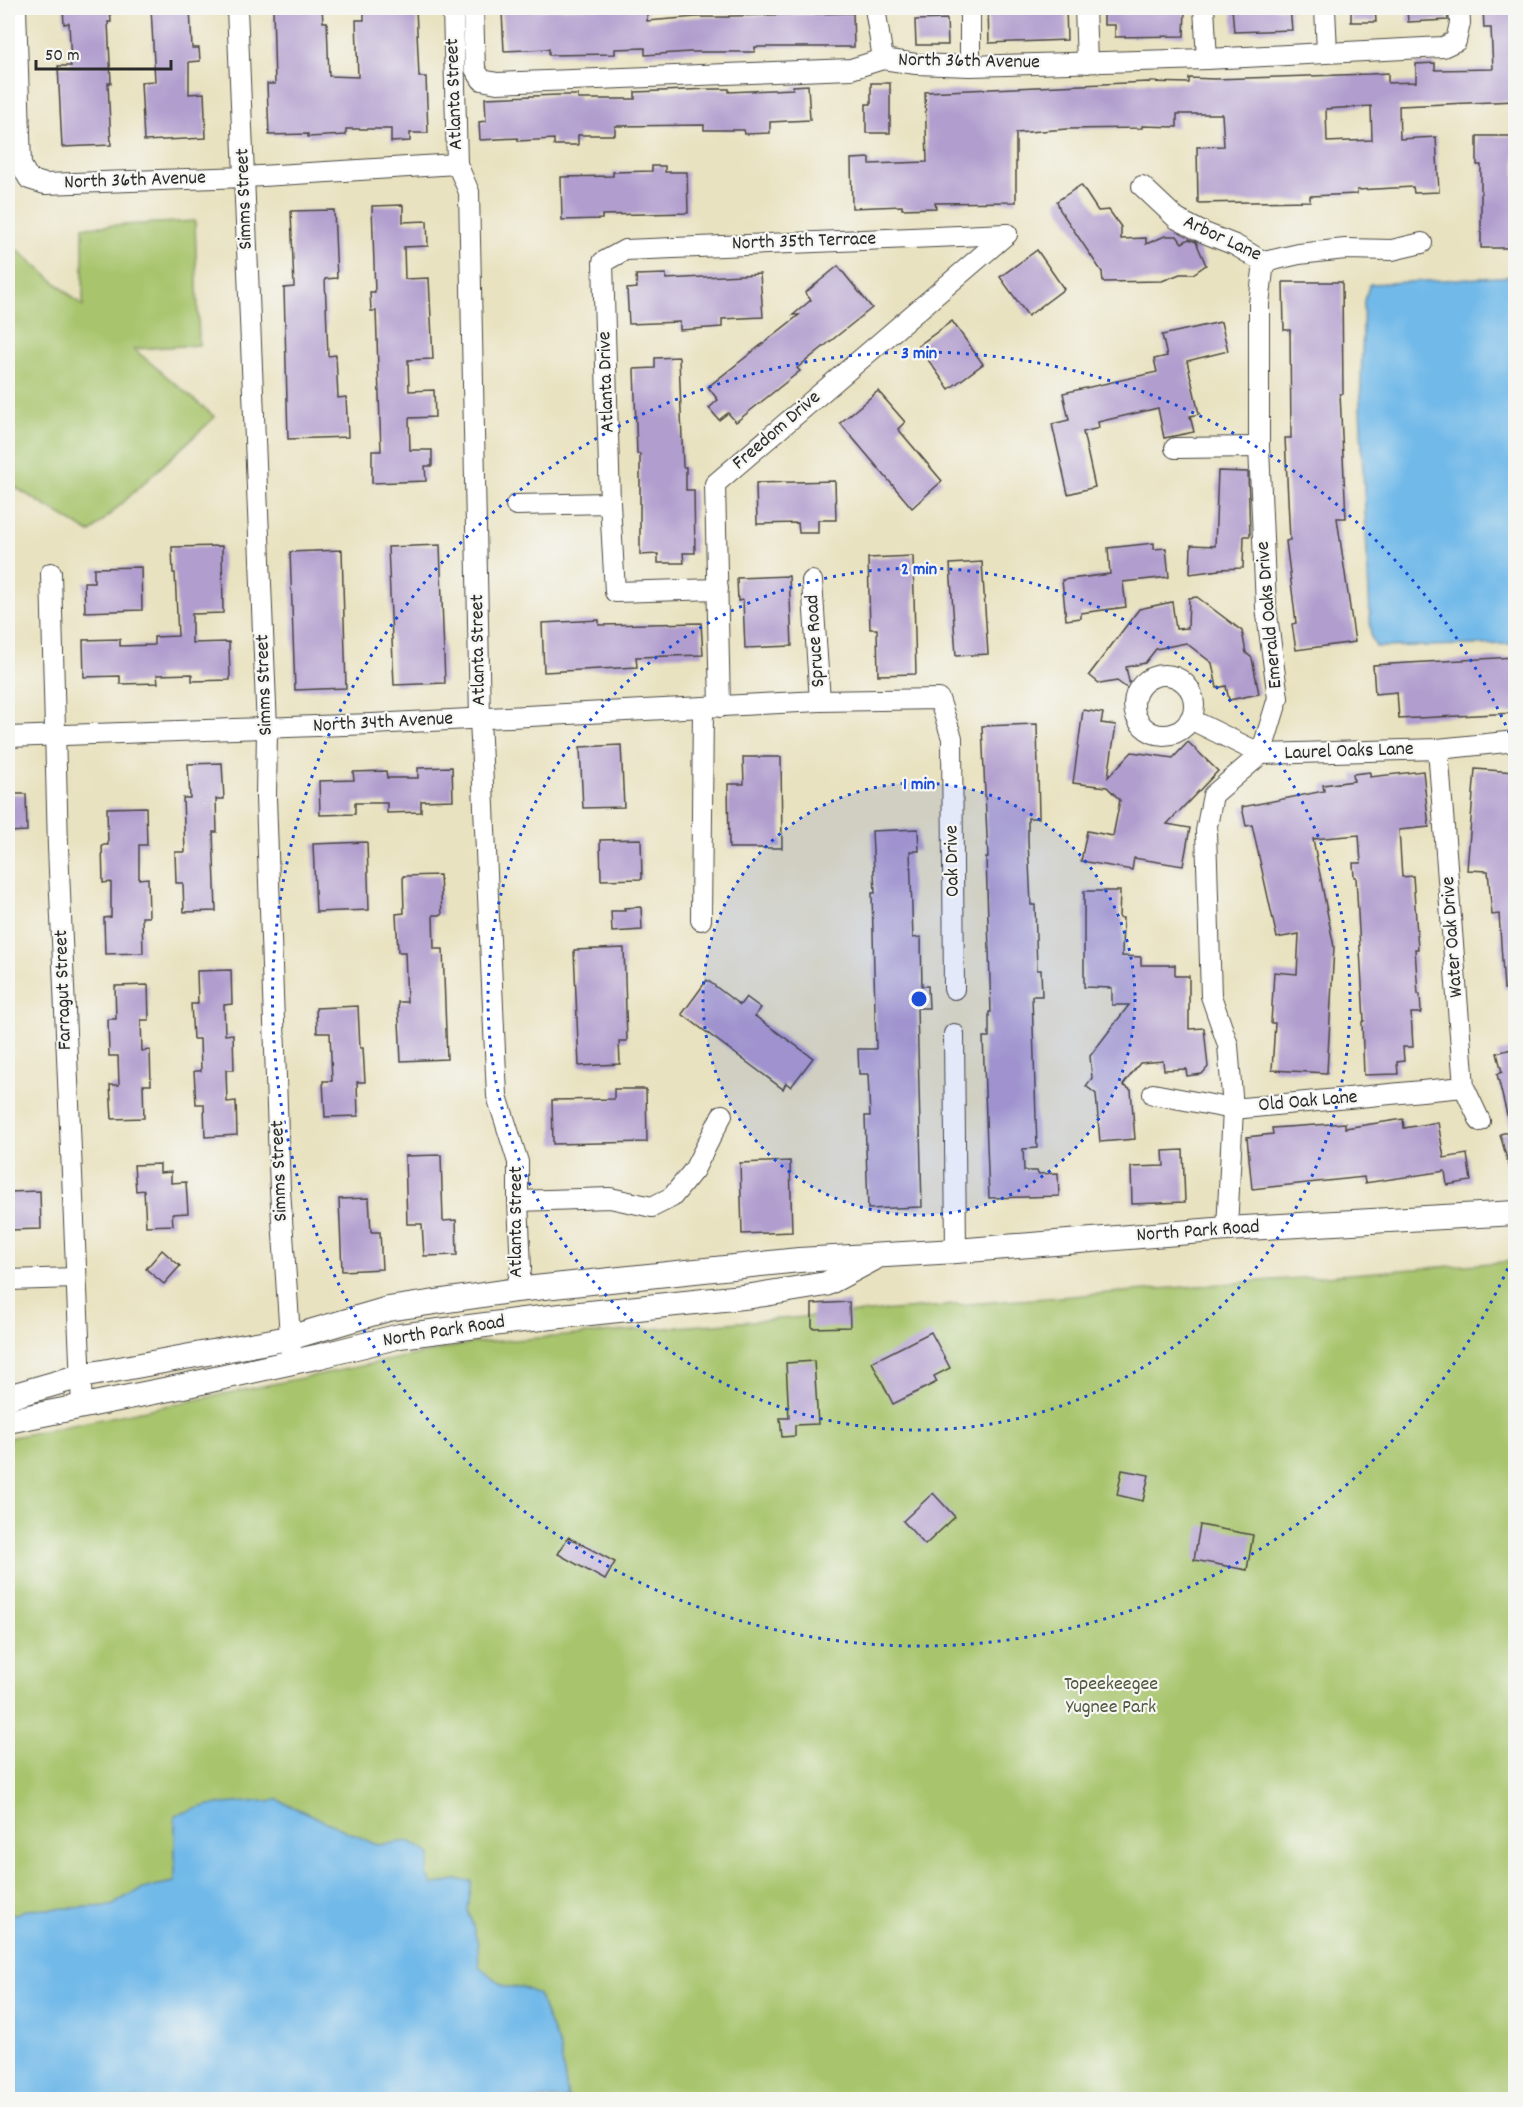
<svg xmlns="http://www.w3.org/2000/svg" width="1523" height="2107" font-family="Dekko,sans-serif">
  <rect width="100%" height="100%" fill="#f6f6f2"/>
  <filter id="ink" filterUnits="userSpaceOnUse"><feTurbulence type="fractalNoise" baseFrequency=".0167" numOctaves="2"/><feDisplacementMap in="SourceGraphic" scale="12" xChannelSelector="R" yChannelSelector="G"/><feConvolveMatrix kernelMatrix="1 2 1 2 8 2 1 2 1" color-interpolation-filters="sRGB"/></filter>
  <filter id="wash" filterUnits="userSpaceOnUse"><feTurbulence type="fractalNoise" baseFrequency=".008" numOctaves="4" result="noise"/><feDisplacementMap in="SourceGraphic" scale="24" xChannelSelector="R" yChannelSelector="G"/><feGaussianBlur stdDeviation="1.35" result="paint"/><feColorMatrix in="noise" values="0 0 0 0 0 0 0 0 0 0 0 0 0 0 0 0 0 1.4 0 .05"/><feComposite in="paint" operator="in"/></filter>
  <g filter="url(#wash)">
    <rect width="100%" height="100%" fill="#e9e2c0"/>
    <g fill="#a8c56d" stroke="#6a784c" stroke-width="1.5">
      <path d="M195,221L199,345L134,349L215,417L90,533L8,483V242L83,306V227Z"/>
      <path d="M1515,1261V2099H8V1438L474,1343Z"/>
    </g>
    <g fill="#71b9e9" stroke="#4e728a" stroke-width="1.5">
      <path d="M1515,276V644L1376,647L1371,637L1360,407L1364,300L1370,284Z"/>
      <path d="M278,1800L377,1845L409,1841L431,1854L427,1874L433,1885L455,1880L472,1881L468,1909L478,1944L479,1966L504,1987H522L538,1994L560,2049L568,2099H8V1913L16,1914L25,1910L112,1906C133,1890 150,1886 175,1882V1815L209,1805Z"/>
    </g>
    <g id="blocks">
      <g fill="#b19dce" fill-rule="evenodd">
        <path d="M63,8H110L111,22H108L111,83H108L111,145L62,147L58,66H71L69,23L64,24Z"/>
        <path d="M151,8H190L192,48H199L200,61L189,62V94L204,93L206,138L144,141L141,82L155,81Z"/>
        <path d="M273,8H322L323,22H327L329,76L358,77L356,20H364V8H416L419,77H426L428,133H410V141L391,142V129H346V135L308,137V134L269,135L267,84H275Z"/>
        <path d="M576,8H647V21L696,17H729V16L853,13L854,47H755V52H690L645,55V48L615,49V54L549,55V49L504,51L502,12Z"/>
        <path d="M988,8H1066L1067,40L989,43Z"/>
        <path d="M1232,8H1290L1292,30L1234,32Z"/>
        <path d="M1351,8H1375L1376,22H1351Z"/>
        <path d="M1407,8H1447L1448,20L1408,22Z"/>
        <path d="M1483,8H1515V101L1399,106L1400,139L1436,137L1439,192L1414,193L1413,187L1357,190V194L1310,196V201L1198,203L1197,147L1224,146L1222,114H1177V127L1142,126V128L1067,129L1016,133V202L935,203L936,208L902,209V206L852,208L851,159L870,158V164L927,162L925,92L1148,82L1189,83V78L1214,79L1370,74L1388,73V83L1416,82V64L1435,63V70L1493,69L1491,28H1484ZM1371,106L1372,140L1327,142L1326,109Z"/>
        <path d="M1152,10H1185L1184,36L1115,37V25H1104V11H1152Z"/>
        <path d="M947,19L948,45H916L915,20Z"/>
        <path d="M871,83H890V133H866V104H871Z"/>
        <path d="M808,85L810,120L770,122V133L745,134L744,130H704V125L615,126V135H578V145H554V139L518,141V138L480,140L479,122L486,121L485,98L558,95H578V99H635V92L711,89H729V92L793,89V86Z"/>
        <path d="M1477,136H1515V248H1481V165H1477Z"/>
        <path d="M652,166H665V172H687L688,213L602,215V219L562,220L561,177L613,176V172L652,171Z"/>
        <path d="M1081,185L1098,211L1109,210L1121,227V239L1146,238V244L1165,236H1177L1182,243L1189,239L1196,242L1206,265L1193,274H1180L1162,281L1103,282L1102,272L1060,210L1057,201Z"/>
        <path d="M403,205V222L427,221L428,246L404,247L405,279L429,278L433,359L408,360L409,391L434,390L435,417L409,418L410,450H432V466H425L426,481L372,483V451H381L376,311H371L370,292H375L372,206Z"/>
        <path d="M334,210L337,278L325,279L328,356L336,355L338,398L346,397L348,437L288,439L284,288L294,287L291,211Z"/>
        <path d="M1037,250L1064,289L1028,316L1000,277Z"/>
        <path d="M838,266L872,308L797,368L800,371L736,422L728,413L719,420L709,408L718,400L708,387L799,315H793L811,300L805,293Z"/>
        <path d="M666,274V279L760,274L763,317L722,319V327L680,330V322L629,324L627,289L637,288L636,275Z"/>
        <path d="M1283,282H1342L1343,394H1340L1346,518H1337L1355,642L1296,650L1292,624L1296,623L1286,541L1290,540L1285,438H1291L1290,330H1284Z"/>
        <path d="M952,321L983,364L949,389L918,346Z"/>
        <path d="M1221,322L1228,351L1187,361L1199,414L1190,416L1194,432L1164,438L1158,408L1098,422L1099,428L1083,432L1095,487L1068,494L1052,424L1069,420L1063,393L1157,372L1154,359L1167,356L1162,335Z"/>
        <path d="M679,357L683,467H686V490H694L695,553H683L684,563H658V554L640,555V454H637L634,369L655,368V358Z"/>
        <path d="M878,391L905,422L898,429L942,481L912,508L840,423Z"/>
        <path d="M1218,471L1248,472L1250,536H1244L1243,568L1219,569V570L1190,574L1191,545L1215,546Z"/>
        <path d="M835,481L836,520H818V533H799L798,523L757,524L756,483Z"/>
        <path d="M1154,543V549L1166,548L1169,577L1123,582L1126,607L1081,613V618L1066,620L1062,580L1110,574L1108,548Z"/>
        <path d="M440,545L445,683L394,685L388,547Z"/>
        <path d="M222,546L223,613L192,614V643L229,642L230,680L192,681V674L157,675L158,683L120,684V676L84,677L83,640L120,639V646L154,645V637L178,636L175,573H173L172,547Z"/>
        <path d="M342,550L346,688L295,690L290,552Z"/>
        <path d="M913,556L916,674L878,675L877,629H870L868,558Z"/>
        <path d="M982,562L988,654L956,656L950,564Z"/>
        <path d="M141,567L142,610L85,612L84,582H94V568Z"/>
        <path d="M789,576L792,646L745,648L743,600L738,601L737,578Z"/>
        <path d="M1197,597L1242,631L1246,653L1252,658L1259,694L1229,700L1226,686L1217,688L1212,663L1186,643L1156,649L1145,663L1126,667L1131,691L1117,681L1100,684L1089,675L1139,609L1172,602L1176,629L1188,628L1189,598Z"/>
        <path d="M599,620V625L701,623L703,655L636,657L637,667L544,672L542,623Z"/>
        <path d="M1515,657V713L1399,719L1397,692L1375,694L1373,665Z"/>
        <path d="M1083,710L1103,713L1101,723L1116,725L1108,777L1132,752L1173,758L1188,742L1218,771L1167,824L1190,828L1183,866L1134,858L1132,870L1081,861L1087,831L1113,836L1120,800L1107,787L1073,783Z"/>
        <path d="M1037,724L1039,818H1028V841L1031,905H1035L1037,970H1041L1042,996H1032L1037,1148L1023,1149L1024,1171H1037L1038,1174L1058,1173L1059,1196L989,1198L983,1037H989V1012H991L986,858H988L982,726Z"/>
        <path d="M621,745L624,807L583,808L580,747Z"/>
        <path d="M743,757H781L782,848H729L728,784H744Z"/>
        <path d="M222,763L224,799H216L217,832H213L216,911L184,912L183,883H176L175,852H185L183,798H190L188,764Z"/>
        <path d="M452,767L453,800L421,801V812L387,813V803H355V814L320,815L319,781L354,780L353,772L386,771L387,778H418V768Z"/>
        <path d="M1475,769L1515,772V988L1504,989L1499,914L1492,915L1488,871L1467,870Z"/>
        <path d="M1423,771L1429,827L1399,830L1402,877L1413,876L1418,949H1415L1418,994H1420L1421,1013H1411L1413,1047H1403L1404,1061L1397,1062L1398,1074L1364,1075L1362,1022L1364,1021L1356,877H1354L1353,863H1361L1359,835L1313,839L1334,947L1327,1073L1272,1070L1275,1023H1271L1274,972L1297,974L1299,934L1277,938L1252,825L1246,826L1242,807L1324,791L1323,785L1354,781L1353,774L1370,772V777Z"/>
        <path d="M8,794H26L27,831L8,832Z"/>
        <path d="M146,807L147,845H139V879L148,878L149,917H142L143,953L105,954L104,918L111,917V882L103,883L102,845H108L107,808Z"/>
        <path d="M918,829L919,851H910L913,938L921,937L922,986H928L929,1008H917L922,1207L868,1209L865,1116H870L868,1074H859L858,1049H876L872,893H875L872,831Z"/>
        <path d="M641,839L642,879L601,880L600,840Z"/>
        <path d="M367,842L369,910L316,912L313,844Z"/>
        <path d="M440,875L442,915H433L434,949H443L447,1059L401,1061L398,1002H407L405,952H398L396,914L404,913L403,876Z"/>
        <path d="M1084,891H1120L1119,918H1123L1122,956L1141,957V965H1175V976H1189V1029L1204,1028L1208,1067L1202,1074L1187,1076L1186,1069L1164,1070L1163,1061L1140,1063L1123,1085L1131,1090L1135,1139L1100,1142L1096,1094L1086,1086L1092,1078L1090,1056L1129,1005H1112V988L1084,987Z"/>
        <path d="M641,907L642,930L612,932L611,911H625L624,908Z"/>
        <path d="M624,948L627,1041H619L620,1064L579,1066L574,950Z"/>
        <path d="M231,970L232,1004L224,1005L225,1035L233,1034L234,1070H226L227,1102L236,1101L237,1135L205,1137L204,1104H196L194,1071H201L200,1039H193L191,1004H198L197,971Z"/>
        <path d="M707,980L740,1005L746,997L761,1008L755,1016L813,1058L791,1087L786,1083L783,1089L682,1014Z"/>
        <path d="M148,985L149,1020H141L142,1051L150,1050L151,1085H143L144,1118L112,1119L110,1085H119L118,1056H109L108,1019H116L115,986Z"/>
        <path d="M358,1006L360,1048H363L365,1082H357L358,1116L325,1117L323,1081H332L330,1033H317L316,1008Z"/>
        <path d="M1515,1048V1126L1510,1127L1497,1074L1502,1072L1497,1053Z"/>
        <path d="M614,1089H646L647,1142L553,1144L552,1100L614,1099Z"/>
        <path d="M1403,1119L1404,1128L1438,1122L1444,1158L1467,1154L1471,1181L1447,1185L1445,1171L1365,1183L1364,1177L1252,1189L1247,1137L1273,1134L1272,1128L1345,1123V1128Z"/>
        <path d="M1515,1130V1174H1511L1500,1134Z"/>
        <path d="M1183,1150L1185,1202L1132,1204L1131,1167L1164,1166L1163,1151Z"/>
        <path d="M441,1155L443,1221L456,1220L457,1255L424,1256L422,1224H407L405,1156Z"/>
        <path d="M790,1161L792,1232L742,1234L740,1163Z"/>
        <path d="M160,1164V1173L171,1172V1183L186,1182L188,1213L172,1214L173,1225L146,1226L144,1190L136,1191L134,1165Z"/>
        <path d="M40,1191L41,1229L8,1230V1192Z"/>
        <path d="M369,1198L371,1232H380L382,1269L342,1271L339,1199Z"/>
        <path d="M162,1250L180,1266L164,1284L146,1269Z"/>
        <path d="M849,1302L850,1327L812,1328V1304Z"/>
        <path d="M931,1332L950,1368L934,1376L937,1382L893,1404L872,1362Z"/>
        <path d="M814,1361L818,1424L795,1425V1436L782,1437L780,1418H789L786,1363Z"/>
        <path d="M1122,1470L1149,1475L1143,1501L1117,1495Z"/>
        <path d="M933,1493L955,1517L925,1545L903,1521Z"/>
        <path d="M1200,1525L1253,1535L1247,1570L1194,1560Z"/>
        <path d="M568,1537L615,1562L605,1580L558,1554Z"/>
      </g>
    </g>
  </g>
  <g filter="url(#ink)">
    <use href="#blocks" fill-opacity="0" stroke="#484641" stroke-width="1.5"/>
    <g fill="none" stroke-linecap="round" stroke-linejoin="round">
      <g stroke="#484641" stroke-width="22">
        <g id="minor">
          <path d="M16,8L21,165L29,179L45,184L245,177L457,164"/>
          <path d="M237,8L267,728L266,798L280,1190L291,1351"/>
          <path d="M453,8L457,164L469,192L480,718L497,1096L518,1162V1201L521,1269L516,1290"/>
          <path d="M473,8L475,69L482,80L497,83L851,69L883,59L916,64L970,66L1207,59L1443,47L1456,41L1460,23L1459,8"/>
          <path d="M875,8L883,59"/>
          <path d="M970,8V66"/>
          <path d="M1085,8L1087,63"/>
          <path d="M1204,8L1207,59"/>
          <path d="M1325,8L1327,52"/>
          <path d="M1142,186L1177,219L1202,232L1235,245L1264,262L1299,254L1345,249L1392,250L1422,243"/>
          <path d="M1175,448L1259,447"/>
          <path d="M610,503L603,262L625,250L1007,234"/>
          <path d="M516,505L610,503L615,592L718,589"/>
          <path d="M51,573L58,847L82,1407"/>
          <path d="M812,581L820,701"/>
          <circle cx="1164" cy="705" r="30"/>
          <path d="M720,707L715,484L1007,234"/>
          <path d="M1190,719L1261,754L1438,749L1516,741"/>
          <path d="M8,737L372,724L820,701L939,699L952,738L954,989"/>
          <path d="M1438,749L1464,1087L1480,1121"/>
          <path d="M701,920L703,708"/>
          <path d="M954,1034L956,1251"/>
          <path d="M1153,1094L1233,1109L1464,1087"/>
          <path d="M518,1201L610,1198L652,1207L672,1197L694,1170L722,1115"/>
          <path d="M1227,1229L1233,1109L1228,1045L1211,996L1206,831L1213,795L1261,754L1278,698L1266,607L1259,447V304L1264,262"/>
          <path d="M8,1280L76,1278"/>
        </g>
      </g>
      <g stroke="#484641" stroke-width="26">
        <g id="tertiary">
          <path d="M8,1397L81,1376L289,1338L388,1309L516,1290L799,1260L956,1251L1227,1229L1516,1213"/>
          <path d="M8,1421L174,1388L320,1356L400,1336L523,1320L752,1296L826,1284L873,1259"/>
        </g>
      </g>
      <use href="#minor" stroke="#fff" stroke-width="20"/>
      <use href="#tertiary" stroke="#fff" stroke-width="24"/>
    </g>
  </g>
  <circle cx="919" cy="999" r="216" fill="#1d4ed8" fill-opacity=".12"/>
  <g fill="none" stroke="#1d4ed8" stroke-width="3" stroke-dasharray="3 6">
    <circle cx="919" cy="999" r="216"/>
    <circle cx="919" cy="999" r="431"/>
    <path d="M1515 1252A647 647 0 1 1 1515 746"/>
  </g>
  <g text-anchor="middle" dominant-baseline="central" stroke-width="4.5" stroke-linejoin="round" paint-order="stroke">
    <g font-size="20" fill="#2b2b2b" stroke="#f6f6f2">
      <text transform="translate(969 62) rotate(1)">North 36th Avenue</text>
      <text transform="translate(455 94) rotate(-92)">Atlanta Street</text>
      <text transform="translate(135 181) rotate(-2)">North 36th Avenue</text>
      <text transform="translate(245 199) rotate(-92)">Simms Street</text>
      <text transform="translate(1222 239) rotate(25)">Arbor Lane</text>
      <text transform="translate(804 242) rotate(-2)">North 35th Terrace</text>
      <text transform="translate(607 382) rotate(-92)">Atlanta Drive</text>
      <text transform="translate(777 431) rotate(-41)">Freedom Drive</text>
      <text transform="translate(1270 615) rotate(-95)">Emerald Oaks Drive</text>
      <text transform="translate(816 641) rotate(-94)">Spruce Road</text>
      <text transform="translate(479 650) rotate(-91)">Atlanta Street</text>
      <text transform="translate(265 685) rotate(-92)">Simms Street</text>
      <text transform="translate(383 723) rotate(-3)">North 34th Avenue</text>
      <text transform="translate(1349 752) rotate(-2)">Laurel Oaks Lane</text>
      <text transform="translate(953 861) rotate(-91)">Oak Drive</text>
      <text transform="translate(1453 937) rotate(-94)">Water Oak Drive</text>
      <text transform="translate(64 990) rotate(-92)">Farragut Street</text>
      <text transform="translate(1308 1102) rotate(-5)">Old Oak Lane</text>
      <text transform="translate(280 1171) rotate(-92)">Simms Street</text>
      <text transform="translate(517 1222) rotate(-90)">Atlanta Street</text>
      <text transform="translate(1198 1232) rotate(-4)">North Park Road</text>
      <text transform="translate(444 1332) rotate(-9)">North Park Road</text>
    </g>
    <g font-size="20" fill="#50593f" stroke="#f6f6f2">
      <text x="1111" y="1685">Topeekeegee<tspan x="1111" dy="23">Yugnee Park</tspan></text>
    </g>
  </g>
  <circle cx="919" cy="999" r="9" fill="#1d4ed8" stroke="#f6f6f2" stroke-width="3"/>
  <g font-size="18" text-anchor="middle" font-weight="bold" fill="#1d4ed8" stroke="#f6f6f2" stroke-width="4.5" stroke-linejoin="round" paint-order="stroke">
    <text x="919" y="358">3 min</text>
    <text x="919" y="574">2 min</text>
    <text x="919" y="789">1 min</text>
  </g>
  <rect width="1523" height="2107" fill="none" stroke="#f6f6f2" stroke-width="30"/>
  <path d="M36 60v9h135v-9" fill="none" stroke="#2b2b2b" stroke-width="3"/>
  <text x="45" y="60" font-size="18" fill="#2b2b2b" stroke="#f6f6f2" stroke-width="4.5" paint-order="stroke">50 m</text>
</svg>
